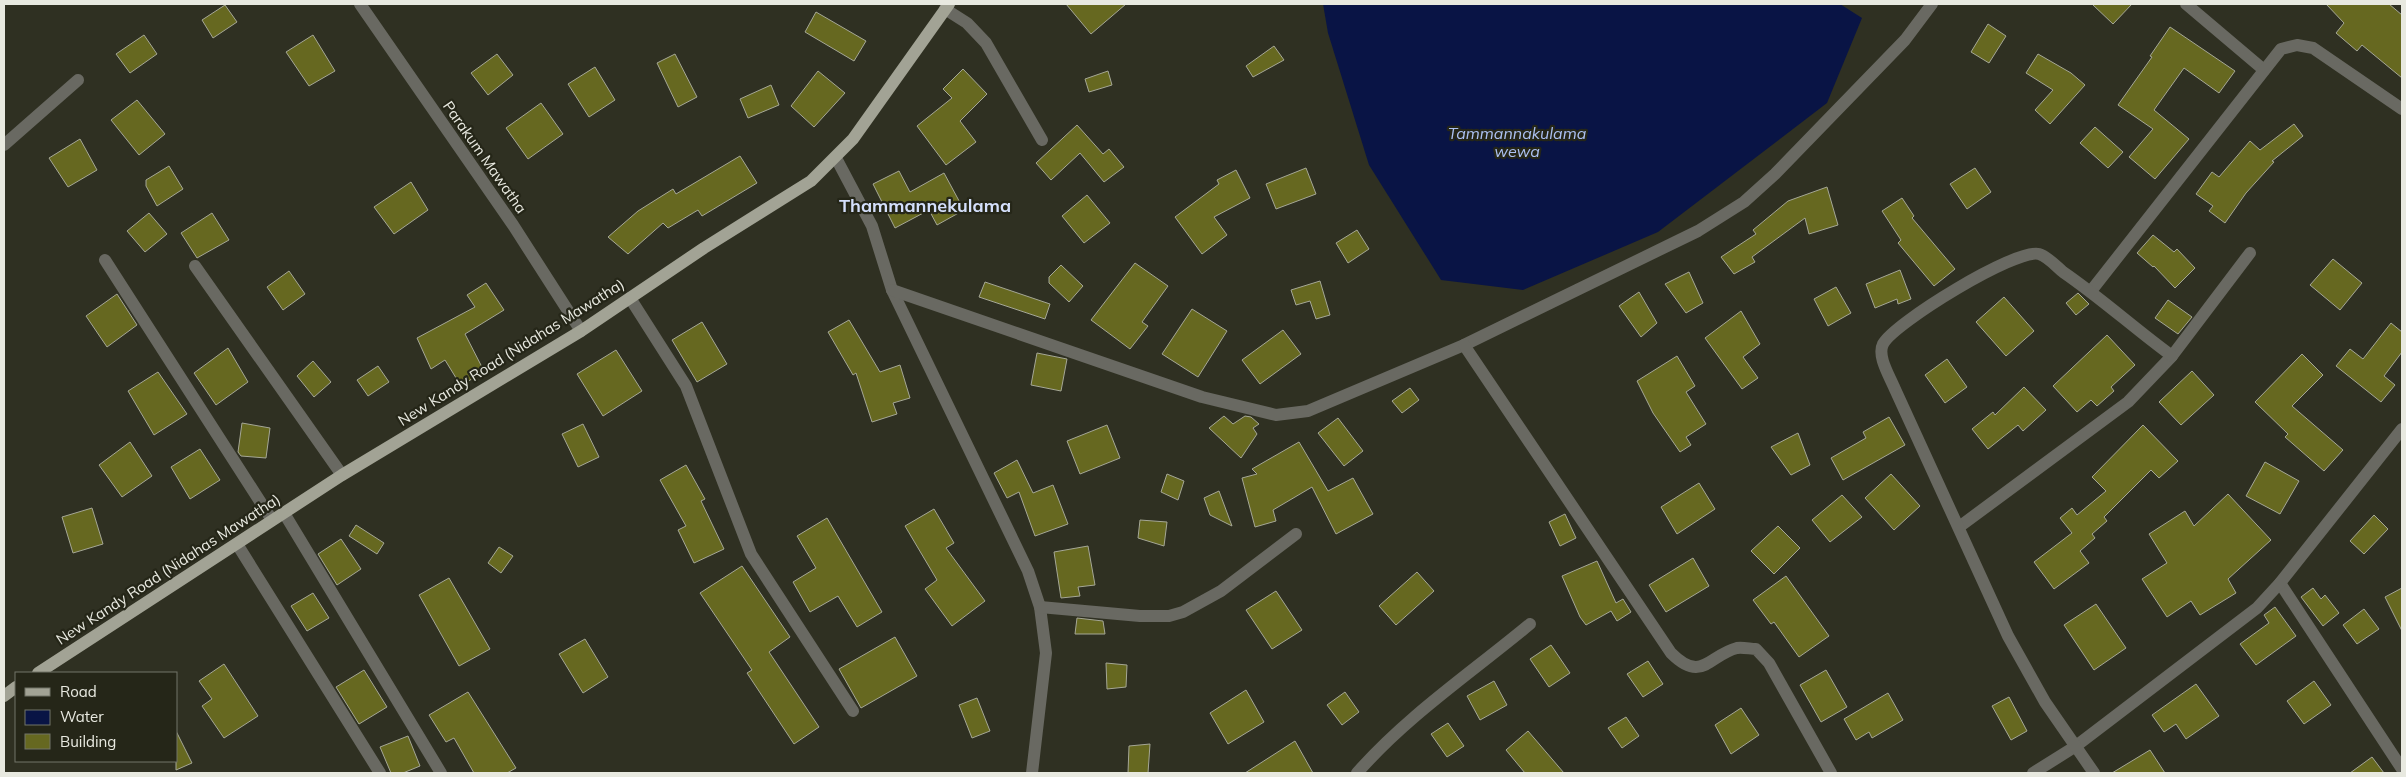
<svg xmlns="http://www.w3.org/2000/svg" width="2406" height="777" font-family="Mulish,sans-serif">
  <rect width="100%" height="100%" fill="#2f3022"/>
  <path fill="#091445" d="M1323,4H1840L1862,18L1827,103L1658,232L1523,290L1441,280L1369,165L1328,33Z"/>
  <g fill="#666820" stroke="#a5a796">
    <path d="M1066,4H1126L1091,34Z"/>
    <path d="M2092,4H2132L2113,24Z"/>
    <path d="M2326,4H2389L2402,15V78L2362,45L2357,51L2336,33L2344,23Z"/>
    <path d="M225,5L237,22L213,38L202,20Z"/>
    <path d="M816,12L866,41L854,61L805,32Z"/>
    <path d="M1988,24L2006,36L1989,63L1971,52Z"/>
    <path d="M2170,27L2235,71L2219,93L2184,68L2154,110L2189,139L2155,179L2129,157L2153,129L2118,105L2152,57L2150,56Z"/>
    <path d="M144,35L157,54L130,73L116,54Z"/>
    <path d="M313,35L335,71L309,86L286,52Z"/>
    <path d="M1274,46L1284,60L1253,77L1246,66Z"/>
    <path d="M497,54L513,75L488,95L471,73Z"/>
    <path d="M675,54L697,97L678,107L657,63Z"/>
    <path d="M2038,54L2071,73L2085,85L2050,124L2035,110L2053,90L2026,73Z"/>
    <path d="M595,67L615,100L589,117L568,84Z"/>
    <path d="M963,69L987,94L960,121L976,142L946,165L917,126L952,98L943,89Z"/>
    <path d="M818,71L845,93L814,127L791,106Z"/>
    <path d="M1108,71L1112,85L1089,92L1085,79Z"/>
    <path d="M771,85L779,105L748,118L740,99Z"/>
    <path d="M137,100L165,134L139,155L111,120Z"/>
    <path d="M541,103L563,134L528,159L506,128Z"/>
    <path d="M2294,124L2303,136L2272,161L2274,162L2246,193L2225,223L2209,211L2213,206L2196,194L2212,172L2219,177L2250,141L2260,150Z"/>
    <path d="M1077,125L1103,154L1109,149L1124,167L1104,182L1080,153L1051,180L1036,163Z"/>
    <path d="M2095,127L2123,152L2108,168L2080,143Z"/>
    <path d="M80,139L97,170L68,187L49,158Z"/>
    <path d="M740,156L757,183L702,216L698,210L668,228L663,223L628,254L608,237L638,211L673,189L676,194Z"/>
    <path d="M169,166L183,189L157,206L146,186V180Z"/>
    <path d="M1306,168L1316,194L1276,209L1266,184Z"/>
    <path d="M1975,168L1991,192L1967,209L1950,184Z"/>
    <path d="M1236,170L1250,198L1214,217L1227,235L1202,254L1175,217L1219,184L1217,180Z"/>
    <path d="M899,171L910,192L944,173L964,210L937,225L929,210L895,228L873,184Z"/>
    <path d="M411,182L428,210L394,234L374,207Z"/>
    <path d="M1827,187L1838,225L1809,234L1805,218L1752,257L1755,262L1734,274L1721,257L1756,234L1753,230L1788,201Z"/>
    <path d="M1087,195L1110,223L1084,243L1062,216Z"/>
    <path d="M1902,198L1914,216L1912,218L1955,269L1934,286L1898,243L1901,240L1882,211Z"/>
    <path d="M149,213L167,234L145,252L127,231Z"/>
    <path d="M212,213L229,240L197,258L181,233Z"/>
    <path d="M1357,230L1369,249L1348,263L1336,243Z"/>
    <path d="M2153,235L2174,252L2177,249L2195,268L2175,288L2154,266L2153,267L2137,253Z"/>
    <path d="M2333,259L2362,283L2340,310L2310,285Z"/>
    <path d="M1135,263L1168,286L1142,322L1148,326L1130,349L1091,320Z"/>
    <path d="M1061,265L1083,286L1069,302L1049,283V277Z"/>
    <path d="M1900,270L1911,299L1898,304L1897,299L1875,308L1866,284Z"/>
    <path d="M289,271L305,294L283,310L267,287Z"/>
    <path d="M1689,272L1703,303L1686,313L1665,284Z"/>
    <path d="M1320,281L1330,315L1316,319L1310,301L1296,305L1291,290Z"/>
    <path d="M985,282L1050,304L1045,319L979,297Z"/>
    <path d="M486,283L504,310L465,334L484,371L461,386L445,360L431,369L417,338L475,307L467,295Z"/>
    <path d="M1836,287L1851,313L1828,326L1814,299Z"/>
    <path d="M1639,292L1657,323L1641,337L1619,306Z"/>
    <path d="M2078,293L2089,304L2076,315L2066,303Z"/>
    <path d="M117,294L137,325L107,347L86,316Z"/>
    <path d="M2004,297L2034,331L2006,356L1976,322Z"/>
    <path d="M2168,300L2192,317L2178,334L2155,318Z"/>
    <path d="M1192,309L1227,331L1198,377L1162,354Z"/>
    <path d="M1741,311L1760,344L1743,357L1758,378L1742,389L1705,338Z"/>
    <path d="M849,320L880,372L900,365L910,398L893,403L897,414L872,422L856,373L853,375L828,332Z"/>
    <path d="M702,322L727,364L697,382L672,340Z"/>
    <path d="M2391,323L2402,332V352L2384,376L2395,385L2381,402L2336,366L2350,349L2363,359Z"/>
    <path d="M1283,330L1301,354L1260,384L1242,360Z"/>
    <path d="M2107,335L2135,365L2111,387L2114,391L2097,406L2091,400L2077,412L2053,386Z"/>
    <path d="M228,348L248,382L216,405L194,373Z"/>
    <path d="M616,350L642,391L603,416L577,374Z"/>
    <path d="M1037,353L1067,359L1061,391L1031,385Z"/>
    <path d="M2302,354L2323,375L2292,406L2343,450L2324,471L2285,437L2288,434L2255,402Z"/>
    <path d="M1677,356L1695,386L1686,392L1706,424L1686,437L1691,445L1680,452L1653,413L1637,381Z"/>
    <path d="M1947,359L1967,387L1945,403L1925,375Z"/>
    <path d="M313,361L331,382L314,397L297,376Z"/>
    <path d="M378,366L389,382L368,396L357,380Z"/>
    <path d="M2192,371L2214,395L2181,425L2159,402Z"/>
    <path d="M158,372L187,414L154,435L128,391Z"/>
    <path d="M2024,387L2046,410L2023,431L2018,425L1988,449L1972,429L1993,412L1995,415Z"/>
    <path d="M1410,388L1419,400L1402,413L1392,401Z"/>
    <path d="M1224,416L1233,424L1245,416L1251,417L1259,424L1253,428L1257,434L1241,458L1209,428Z"/>
    <path d="M1889,417L1905,445L1843,480L1831,458L1866,438L1863,432Z"/>
    <path d="M1338,418L1363,451L1344,466L1318,433Z"/>
    <path d="M242,423L270,428L266,458L241,456L238,452Z"/>
    <path d="M583,424L599,457L578,467L562,434Z"/>
    <path d="M1107,425L1120,458L1080,474L1067,441Z"/>
    <path d="M2143,425L2178,461L2159,478L2151,470L2104,517L2107,521L2092,534L2095,538L2080,551L2089,563L2054,589L2034,562L2072,533L2060,518L2072,508L2077,515L2106,491L2092,477Z"/>
    <path d="M1798,433L1810,465L1791,475L1771,447Z"/>
    <path d="M130,442L152,476L122,497L99,465Z"/>
    <path d="M1299,442L1328,491L1353,478L1373,514L1336,534L1312,487L1273,510L1276,521L1255,527L1242,478L1257,474L1252,469Z"/>
    <path d="M200,449L220,480L190,499L171,467Z"/>
    <path d="M1017,460L1033,493L1053,485L1068,524L1035,536L1019,492L1007,498L994,473Z"/>
    <path d="M2265,462L2299,481L2280,514L2246,496Z"/>
    <path d="M686,465L705,499L701,501L724,549L694,563L678,530L686,526L660,480Z"/>
    <path d="M1167,474L1184,481L1178,500L1161,492Z"/>
    <path d="M1891,474L1920,506L1894,530L1865,498Z"/>
    <path d="M1699,483L1715,509L1677,534L1661,507Z"/>
    <path d="M1219,491L1232,526L1210,515L1204,498Z"/>
    <path d="M2228,494L2271,540L2228,579L2236,593L2200,615L2191,601L2167,617L2142,579L2167,563L2149,534L2185,511L2194,526Z"/>
    <path d="M1842,495L1862,517L1830,542L1812,520Z"/>
    <path d="M92,508L103,544L73,553L62,517Z"/>
    <path d="M934,509L954,543L946,548L985,601L952,626L925,589L937,580L905,526Z"/>
    <path d="M1565,514L1576,538L1560,546L1549,522Z"/>
    <path d="M2374,515L2388,529L2364,554L2350,541Z"/>
    <path d="M827,518L882,612L857,627L838,596L810,612L793,582L816,568L797,536Z"/>
    <path d="M1140,520L1167,522L1164,546L1138,538Z"/>
    <path d="M356,525L384,543L377,554L349,536Z"/>
    <path d="M1778,526L1800,548L1774,574L1751,551Z"/>
    <path d="M341,539L361,569L337,585L318,554Z"/>
    <path d="M1088,546L1095,585L1078,587L1080,596L1061,598L1054,552Z"/>
    <path d="M499,547L513,556L501,573L488,563Z"/>
    <path d="M1693,558L1709,586L1666,612L1649,585Z"/>
    <path d="M1597,561L1616,603L1623,599L1631,612L1617,621L1611,611L1586,625L1580,617L1562,576Z"/>
    <path d="M742,566L790,637L769,652L819,727L794,744L747,673L752,670L700,593Z"/>
    <path d="M1417,572L1434,591L1396,625L1379,606Z"/>
    <path d="M1786,576L1829,636L1799,657L1774,622L1771,624L1753,600Z"/>
    <path d="M449,578L490,649L459,666L419,595Z"/>
    <path d="M2313,588L2321,599L2325,595L2339,613L2323,626L2301,597Z"/>
    <path d="M2402,588V631L2385,597Z"/>
    <path d="M1276,591L1302,630L1272,649L1246,610Z"/>
    <path d="M313,593L329,618L307,631L291,606Z"/>
    <path d="M2096,604L2126,648L2094,670L2064,625Z"/>
    <path d="M2275,607L2296,636L2256,665L2240,644L2269,623L2264,615Z"/>
    <path d="M2364,609L2379,629L2357,644L2343,625Z"/>
    <path d="M1077,618L1103,621L1105,634H1075Z"/>
    <path d="M895,637L917,676L861,708L839,669Z"/>
    <path d="M585,639L608,677L583,693L559,654Z"/>
    <path d="M1551,645L1570,673L1549,687L1530,659Z"/>
    <path d="M1648,661L1663,684L1643,697L1627,674Z"/>
    <path d="M1106,663L1127,665L1126,687L1107,689Z"/>
    <path d="M224,664L258,716L224,738L202,706L212,699L199,681Z"/>
    <path d="M364,670L387,707L359,724L336,687Z"/>
    <path d="M1826,670L1847,707L1821,722L1800,685Z"/>
    <path d="M1494,681L1507,705L1480,720L1467,696Z"/>
    <path d="M2314,681L2331,705L2304,724L2287,701Z"/>
    <path d="M2196,684L2219,716L2186,739L2176,724L2164,732L2152,715Z"/>
    <path d="M1246,690L1264,722L1228,744L1210,713Z"/>
    <path d="M468,692L516,768L507,773H474L454,738L446,742L429,715Z"/>
    <path d="M1345,692L1359,712L1342,725L1327,705Z"/>
    <path d="M1888,693L1903,720L1872,738L1869,732L1856,740L1844,719Z"/>
    <path d="M2009,697L2027,731L2011,740L1992,706Z"/>
    <path d="M977,698L990,731L972,738L959,705Z"/>
    <path d="M1741,708L1759,735L1731,754L1715,725Z"/>
    <path d="M1626,717L1639,736L1622,748L1608,728Z"/>
    <path d="M1448,723L1464,746L1447,757L1431,734Z"/>
    <path d="M176,731L192,763L176,770Z"/>
    <path d="M1528,731L1564,773H1525L1506,750Z"/>
    <path d="M408,736L420,766L403,773H391L380,747Z"/>
    <path d="M1295,741L1313,773H1245Z"/>
    <path d="M1150,744L1148,773H1128L1129,746Z"/>
    <path d="M2150,750L2165,773H2112Z"/>
    <path d="M2372,757L2384,773H2350Z"/>
  </g>
  <g fill="none" stroke-linecap="round" stroke-linejoin="round">
    <g stroke="#696962" stroke-width="12">
      <path d="M360,4L513,225L581,331"/>
      <path d="M2186,4L2264,70"/>
      <path d="M945,9L967,23L986,43L1042,140"/>
      <path d="M4,145L78,80"/>
      <path d="M836,158L872,226L892,290L1028,571L1040,607L1046,653L1032,773"/>
      <path d="M105,260L272,520"/>
      <path d="M195,266L342,475"/>
      <path d="M892,290L1202,397L1276,415L1308,411L1464,345L1698,231L1744,202L1775,174L1905,40L1932,4"/>
      <path d="M2091,291L2281,49L2297,45L2313,48L2402,109"/>
      <path d="M630,298L686,386L751,554L853,711"/>
      <path d="M1464,345L1671,653C1702,684 1709,655 1737,648C1742,647 1751,649 1756,649L1769,663L1831,773"/>
      <path d="M284,513L441,773"/>
      <path d="M1959,527L2128,402L2172,356L2250,253"/>
      <path d="M237,544L380,773"/>
      <path d="M2280,583L2402,769"/>
      <path d="M1040,607L1140,616H1169L1183,612L1221,591L1296,534"/>
      <path d="M1357,773C1407,716 1471,673 1530,624"/>
      <path d="M2033,773L2076,746L2257,608L2280,583L2402,429"/>
      <path d="M2094,773L2045,702L2008,636L1894,387C1889,375 1877,356 1883,344C1894,323 2016,248 2039,254C2047,256 2057,267 2063,272C2101,298 2135,329 2172,356"/>
    </g>
    <g stroke="#a2a395" stroke-width="12">
      <path d="M38,673L342,475L581,331L704,248L811,181L853,139L949,4"/>
      <path d="M4,696L16,687"/>
    </g>
  </g>
  <g text-anchor="middle" dominant-baseline="central" stroke-width="4.5" stroke-linejoin="round" paint-order="stroke">
    <g font-size="15" fill="#e8e9e0" stroke="#252618">
      <text transform="translate(485 157) rotate(55)">Parakum Mawatha</text>
      <text transform="translate(511 352) rotate(-32)">New Kandy Road (Nidahas Mawatha)</text>
      <text transform="translate(168 569) rotate(-33)">New Kandy Road (Nidahas Mawatha)</text>
    </g>
    <g font-size="16" font-style="italic" fill="#acc1f2" stroke="#252618">
      <text x="1517" y="133">Tammannakulama<tspan x="1517" dy="18">wewa</tspan></text>
    </g>
    <g font-size="18" font-weight="bold" fill="#d4dffb" stroke="#252618">
      <text x="925" y="205">Thammannekulama</text>
    </g>
  </g>
  <rect width="2406" height="777" fill="none" stroke="#e8e9e0" stroke-width="10"/>
  <rect x="15" y="672" width="162" height="90" fill="#252618" stroke="#737468"/>
  <rect x="25" y="688" width="25" height="8" fill="#a2a395" stroke="#737468"/>
  <text x="60" y="697" font-size="15" fill="#e8e9e0">Road</text>
  <rect x="25" y="710" width="25" height="15" fill="#091445" stroke="#737468"/>
  <text x="60" y="722" font-size="15" fill="#e8e9e0">Water</text>
  <rect x="25" y="734" width="25" height="15" fill="#666820" stroke="#737468"/>
  <text x="60" y="747" font-size="15" fill="#e8e9e0">Building</text>
</svg>
